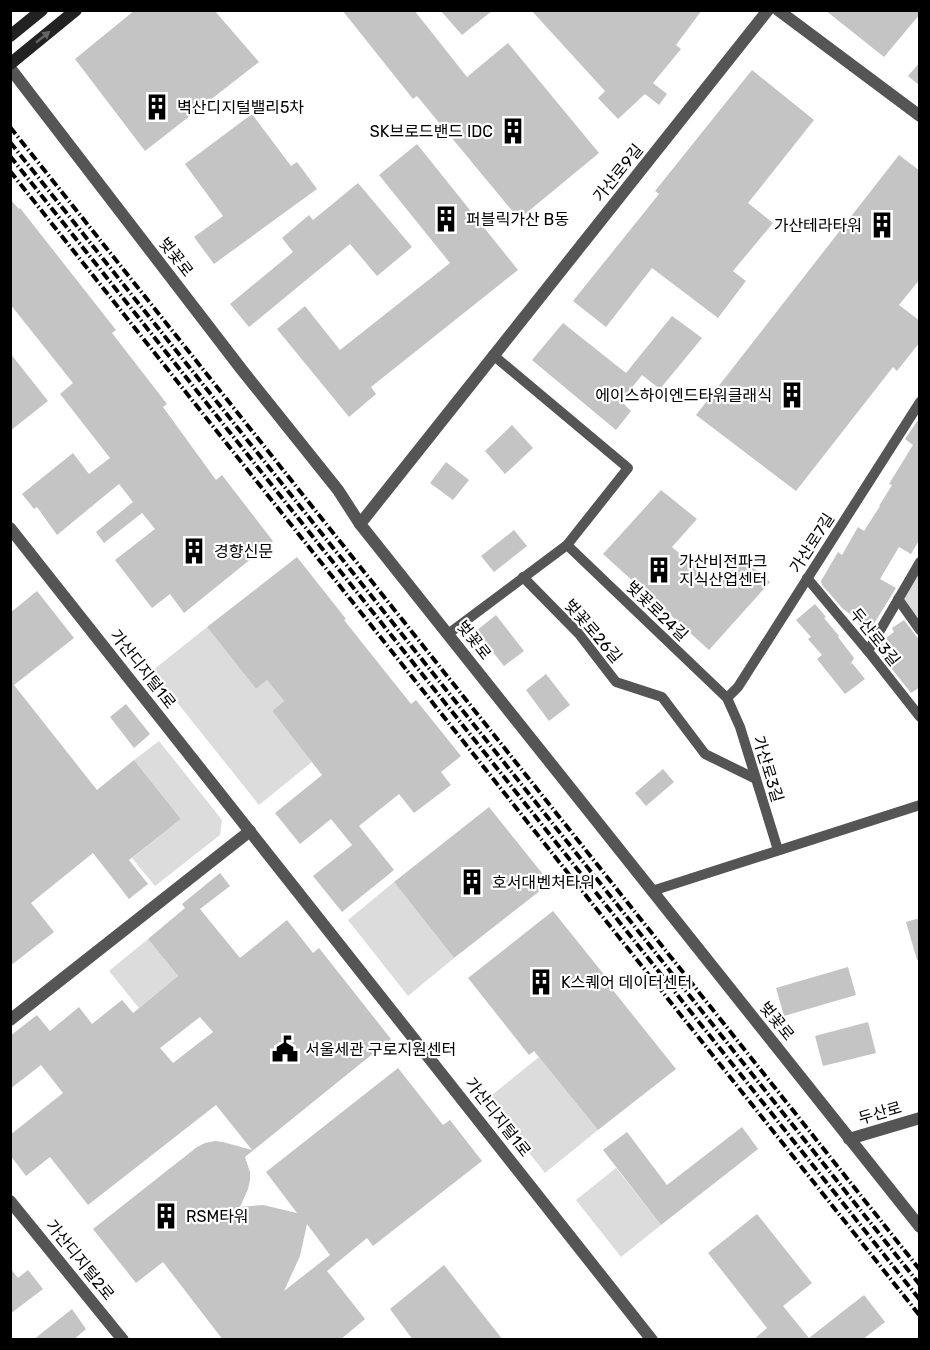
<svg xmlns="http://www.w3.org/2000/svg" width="930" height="1350" font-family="Rubik,'Noto Sans KR',sans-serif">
  <rect width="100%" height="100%" fill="#fff"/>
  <g fill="#dcdcdc">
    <path d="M920,567L919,630L898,599Z"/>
    <path d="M207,627L256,689L267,680L284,701L272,711L312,762L259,805L152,671Z"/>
    <path d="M159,741L222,820L220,835L155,886L132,858L181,819L134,760Z"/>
    <path d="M394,882L454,958L408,996L348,920Z"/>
    <path d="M148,939L178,976L139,1008L109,971Z"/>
    <path d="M539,1057L598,1130L545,1173L487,1099Z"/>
    <path d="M616,1168L661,1225L621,1257L576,1200Z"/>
  </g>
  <g fill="#c4c4c4" fill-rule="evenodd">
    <path d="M135,10H214L259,62L145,151L75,59Z"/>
    <path d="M342,10H414L467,77L508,43L599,153L519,219L417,96L413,99Z"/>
    <path d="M440,10H493L462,35Z"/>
    <path d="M531,10H702L676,45L681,49L653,83L667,94L659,105L645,94L618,119L598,98L605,91Z"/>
    <path d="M825,10H920V14L884,57Z"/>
    <path d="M920,62V86L908,76Z"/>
    <path d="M752,70L814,120L748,203L773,223L733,271L746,281L718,318L652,268L606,327L573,301L659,194L655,191Z"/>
    <path d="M252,114L291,166L297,162L317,189L214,264L194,237L223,216L185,164Z"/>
    <path d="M417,144L518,270L371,387L376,394L349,417L277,329L305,306L340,350L450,263L379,175Z"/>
    <path d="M899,155L920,171V279L899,305L920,321V342L897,371L893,367L796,491L696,415Z"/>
    <path d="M358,183L412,247L377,276L350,244L249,327L230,304L293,252L282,238L309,215L313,220Z"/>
    <path d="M10,199L19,209L20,208L116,330L112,333L167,404L163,407L216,480L222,475L273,541L184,613L170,594L152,608L115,560L155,529L142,513L104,543L96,532L133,502L119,484L57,535L37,507L34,509L22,494L73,453L89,474L110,458L60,394L73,383L10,304Z"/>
    <path d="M672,316L702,338L660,389L642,375L621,401L631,411L616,430L532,360L563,323L626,373Z"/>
    <path d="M10,353L48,401L10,431Z"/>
    <path d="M920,417V539L911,554L899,547L880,579L896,588L867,635L858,623L859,620L843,609L822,585L821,581L838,552L842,555L858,527L864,531L880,506H879L892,485L889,484L913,445L905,439Z"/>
    <path d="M512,425L533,448L505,474L485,451Z"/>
    <path d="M446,462L469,480L453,500L430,483Z"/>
    <path d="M661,490L697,519L672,547L717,586L742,558L770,582L709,650L603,554Z"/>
    <path d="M514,530L527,546L494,572L481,556Z"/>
    <path d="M297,557L346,619L344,620L411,704L416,700L461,756L441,772L451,785L414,813L399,794L359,826L394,870L342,912L313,876L352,845L331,819L300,844L275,813L322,775L272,711L284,701L267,680L256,689L207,627Z"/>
    <path d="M37,591L74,638L14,685L97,790L134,760L181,819L129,860L148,884L129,899L93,853L31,903L54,932L10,966V613Z"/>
    <path d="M815,604L826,617L824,618L839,636L838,637L854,658L850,665L852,663L865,679L845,694L817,659L822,655L808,639L811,637L796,620Z"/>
    <path d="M496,615L524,651L504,666L476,631Z"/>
    <path d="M904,620L920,641V687L911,693L877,650L883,640L894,632L892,628Z"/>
    <path d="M546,674L570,705L549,721L526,690Z"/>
    <path d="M126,704L150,734L134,748L110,717Z"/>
    <path d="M663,769L674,782L646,806L635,793Z"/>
    <path d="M489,807L550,883L454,958L394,882Z"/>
    <path d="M220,873L230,886L200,909L240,958L287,920L313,953L319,948L391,1039L245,1157L250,1172V1180L248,1189L240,1207L263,1205L297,1213L266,1172L398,1068L443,1125L450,1120L482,1161L373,1246L367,1238L327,1271L365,1319L340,1340H223L163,1262L136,1283L93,1229L197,1147L205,1143L215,1141L223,1142L252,1150L216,1105L88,1205L50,1157L26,1176L10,1155V1135L63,1093L41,1065L10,1089V1036L37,1015L50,1031L79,1007L92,1024L122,1000L133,1013L178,976L148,939L185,908L182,904ZM200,1017L213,1032L173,1063L160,1048ZM307,1224L330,1255L284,1291L300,1256Z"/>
    <path d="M553,911L614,987L612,989L676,1069L598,1130L534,1051L529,1055L468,978Z"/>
    <path d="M920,918V959L917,960L906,922Z"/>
    <path d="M848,967L856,995L784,1016L776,988Z"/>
    <path d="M868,1022L876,1053L823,1066L815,1036Z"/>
    <path d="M742,1127L758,1149L661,1225L603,1150L627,1132L667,1185Z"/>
    <path d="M757,1214L812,1283L783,1306L809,1338L864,1295L885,1322L862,1340H753L767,1328L708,1253Z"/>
    <path d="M444,1265L503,1340H413L390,1309Z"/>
    <path d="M10,1268L18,1278L28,1270L43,1289L10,1314Z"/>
    <path d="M72,1309L86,1329L73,1340H33Z"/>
  </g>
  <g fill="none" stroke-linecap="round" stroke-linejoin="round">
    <g stroke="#555" stroke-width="10">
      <path d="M567,545L727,698L740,727L778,850"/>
      <path d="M523,577L579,634L616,682L662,697L705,754L756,779"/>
      <path d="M807,578L868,651L920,717"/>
      <path d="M898,599L920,630"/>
      <path d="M448,634L567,545L628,468L493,355"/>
      <path d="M868,651L920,562"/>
      <path d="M727,698L738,687L920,402"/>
      <path d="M652,891L920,805"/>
    </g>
    <g stroke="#555" stroke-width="12">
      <path d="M778,10L920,116"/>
      <path d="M10,68L242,370L338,490L360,524L920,1227"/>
      <path d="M360,524L768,10"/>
      <path d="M10,528L652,1340"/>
      <path d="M10,1020L250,831"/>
      <path d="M849,1139L920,1118"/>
      <path d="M10,1201L123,1340"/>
    </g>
    <g stroke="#222" stroke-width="12">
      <path d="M10,36L42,10"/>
      <path d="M10,64L76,10"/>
    </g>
    <g stroke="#000" stroke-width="4" stroke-dasharray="9 3 1.5 3" stroke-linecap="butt">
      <path d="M10,127L920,1270"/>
      <path d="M10,142L920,1285"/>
      <path d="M10,156L920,1300"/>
      <path d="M10,171L920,1316"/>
    </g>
  </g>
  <defs><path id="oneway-solid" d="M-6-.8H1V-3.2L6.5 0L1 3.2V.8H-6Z" transform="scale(1.5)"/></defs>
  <use fill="#646464" href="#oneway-solid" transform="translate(43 37) rotate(-39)"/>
  <defs>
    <g id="building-bare" transform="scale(2.07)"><path d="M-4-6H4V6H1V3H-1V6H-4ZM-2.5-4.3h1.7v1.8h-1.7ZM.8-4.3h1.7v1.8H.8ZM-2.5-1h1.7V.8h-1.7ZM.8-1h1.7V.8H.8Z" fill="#000" stroke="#fff" stroke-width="2.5" paint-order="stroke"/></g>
    <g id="civic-bare" transform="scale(2.07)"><path d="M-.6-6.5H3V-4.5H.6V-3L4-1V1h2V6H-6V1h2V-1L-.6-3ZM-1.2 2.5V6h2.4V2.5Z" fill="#000" stroke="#fff" stroke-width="2.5" paint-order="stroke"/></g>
  </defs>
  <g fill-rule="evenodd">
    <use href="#building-bare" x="157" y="107"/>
    <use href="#building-bare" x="513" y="131"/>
    <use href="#building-bare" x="446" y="219"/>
    <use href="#building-bare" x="882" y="225"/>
    <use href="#building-bare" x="792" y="395"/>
    <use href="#building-bare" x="194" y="551"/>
    <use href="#building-bare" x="659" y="570"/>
    <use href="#building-bare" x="472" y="882"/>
    <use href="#building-bare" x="541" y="982"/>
    <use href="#civic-bare" x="285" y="1049"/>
    <use href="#building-bare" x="166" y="1216"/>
  </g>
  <g text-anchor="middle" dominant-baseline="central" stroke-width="4.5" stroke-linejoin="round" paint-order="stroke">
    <g font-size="16" fill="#000" stroke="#fff" text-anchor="start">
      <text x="177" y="107">벽산디지털밸리5차</text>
      <text x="493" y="131" text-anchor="end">SK브로드밴드 IDC</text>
      <text x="466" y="219">퍼블릭가산 B동</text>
      <text x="862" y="225" text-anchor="end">가산테라타워</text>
      <text x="772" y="395" text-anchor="end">에이스하이엔드타워클래식</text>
      <text x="214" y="551">경향신문</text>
      <text x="679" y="561">가산비전파크<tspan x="679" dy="18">지식산업센터</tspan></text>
      <text x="492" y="882">호서대벤처타워</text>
      <text x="561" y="982">K스퀘어 데이터센터</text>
      <text x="305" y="1049">서울세관 구로지원센터</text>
      <text x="186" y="1216">RSM타워</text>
    </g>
    <g font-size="16" fill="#000" stroke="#fff">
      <text transform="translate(618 173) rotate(-51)">가산로9길</text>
      <text transform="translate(176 257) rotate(52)">벚꽃로</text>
      <text transform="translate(812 543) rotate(-57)">가산로7길</text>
      <text transform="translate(657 611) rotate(44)">벚꽃로24길</text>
      <text transform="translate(593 631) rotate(49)">벚꽃로26길</text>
      <text transform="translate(875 637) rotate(51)">두산로3길</text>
      <text transform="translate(474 640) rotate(52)">벚꽃로</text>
      <text transform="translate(143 669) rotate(52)">가산디지털1로</text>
      <text transform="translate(768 769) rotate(73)">가산로3길</text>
      <text transform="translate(777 1021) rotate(51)">벚꽃로</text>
      <text transform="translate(880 1113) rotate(-16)">두산로</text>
      <text transform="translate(498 1117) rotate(52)">가산디지털1로</text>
      <text transform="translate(80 1260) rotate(51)">가산디지털2로</text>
    </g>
  </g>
  <rect width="930" height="1350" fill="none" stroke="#000000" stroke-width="24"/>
</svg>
